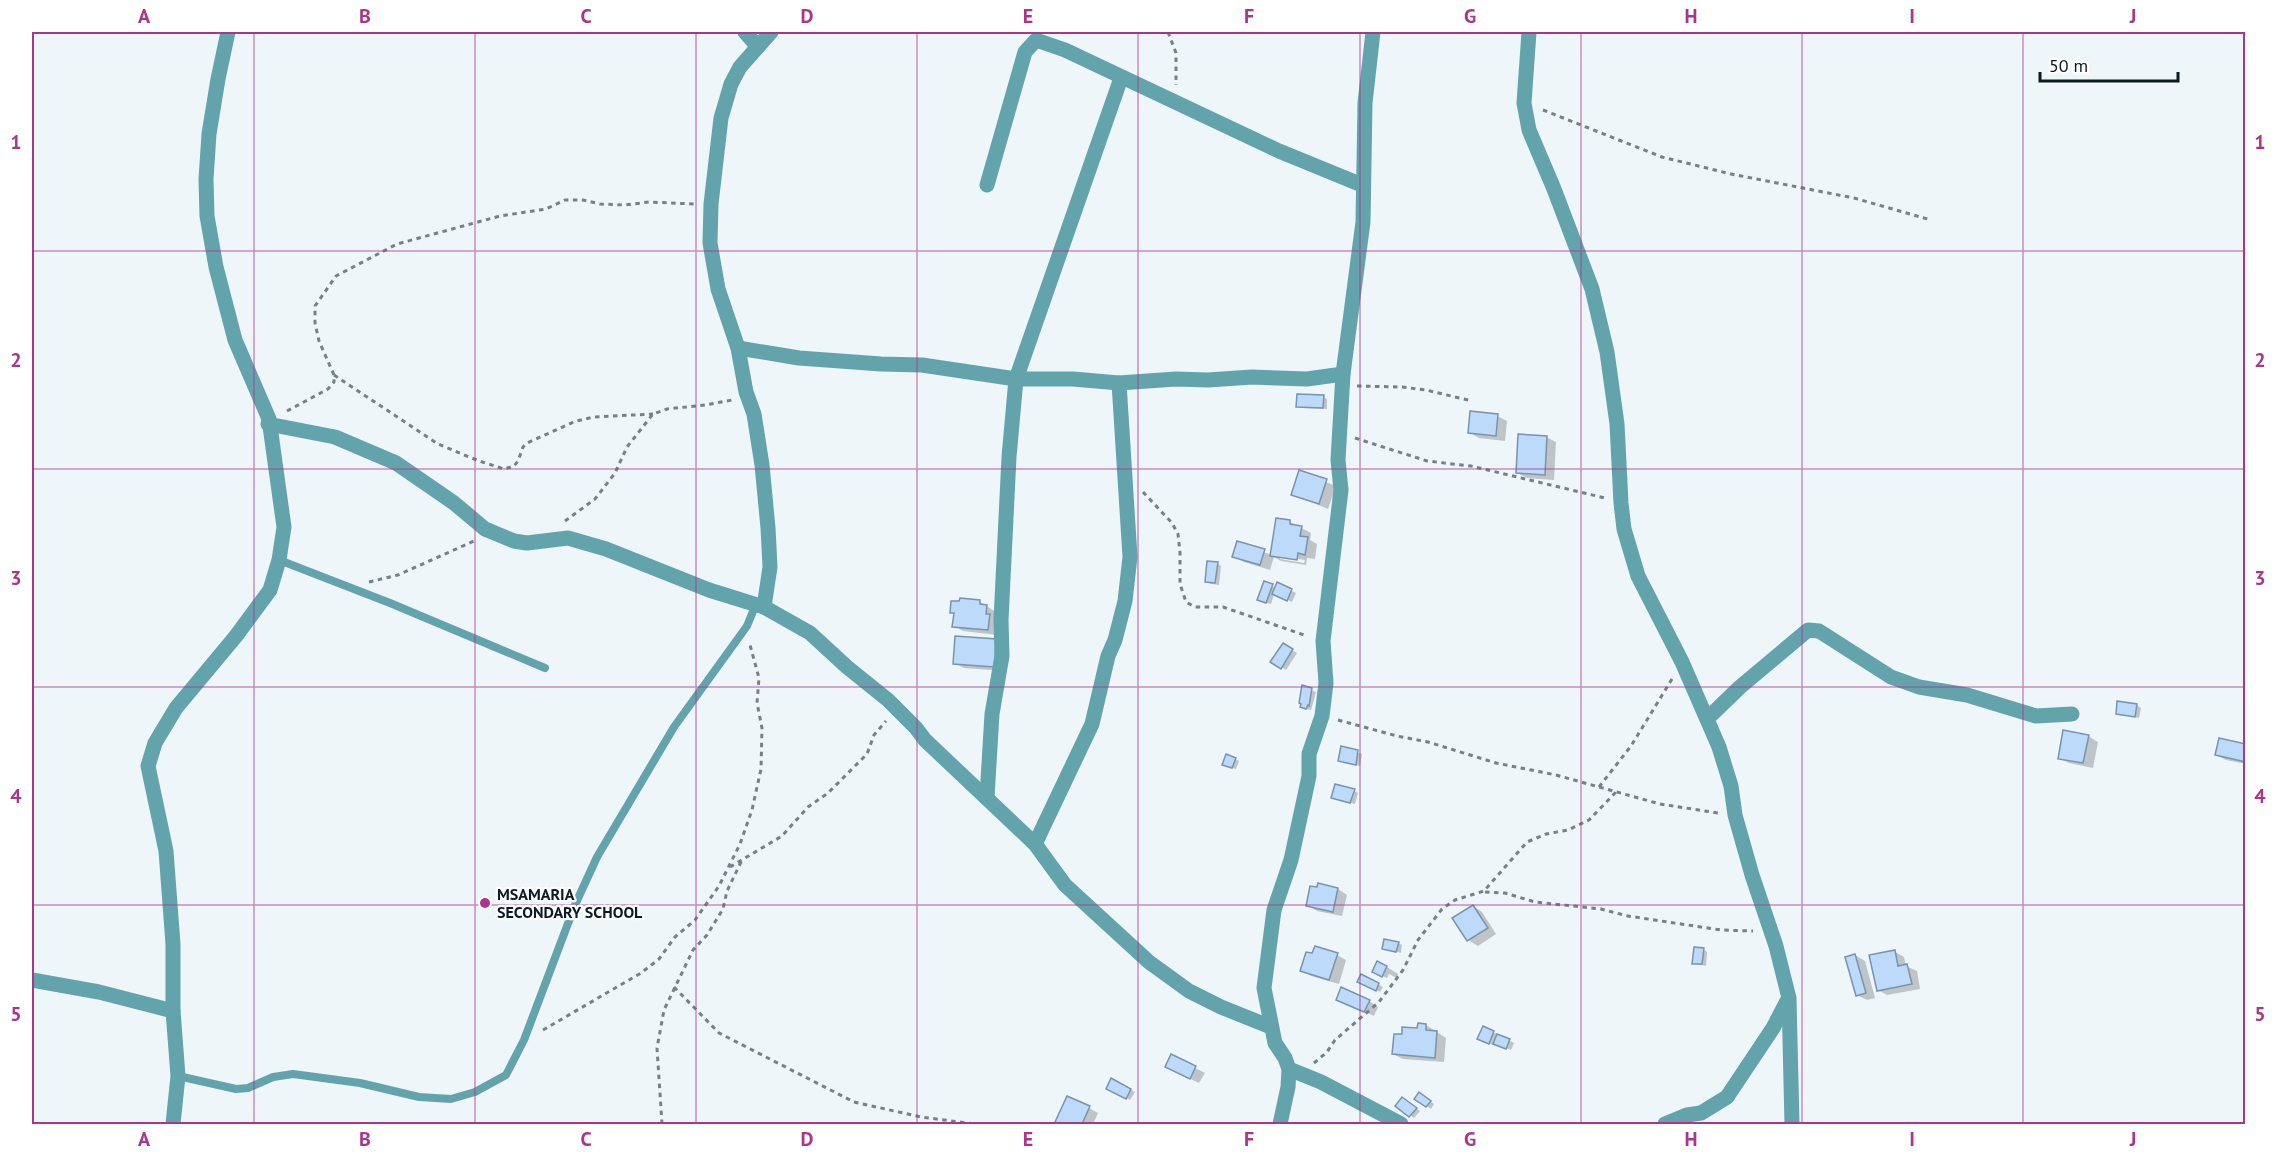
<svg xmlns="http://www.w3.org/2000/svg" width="2277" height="1156" font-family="'PT Sans',sans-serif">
  <rect width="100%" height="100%" fill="#eef6fa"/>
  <g fill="#0003" fill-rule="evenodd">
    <path d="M1323,397L1327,399V409L1302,408L1298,406Z"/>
    <path d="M1497,416L1507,421L1505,441L1479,438L1470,433Z"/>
    <path d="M1546,437L1556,442L1554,480L1527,478L1518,473Z"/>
    <path d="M1300,472L1336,486L1328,509L1293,494Z"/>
    <path d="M1290,522L1311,533L1310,540L1317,544L1315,559L1307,558L1306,565L1281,561L1274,557L1270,570L1244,562L1234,556L1238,543L1272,555ZM1280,556L1305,560L1304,563L1280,559Z"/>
    <path d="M1217,563L1221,566L1219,585L1211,584L1206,581Z"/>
    <path d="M1265,583L1276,588L1278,584L1296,593L1292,602L1274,594L1271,604L1263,602Z"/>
    <path d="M980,602L996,612L997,635L963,631L954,626L955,614L952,612Z"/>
    <path d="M957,637L1004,671L964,668L955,663Z"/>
    <path d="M1283,645L1297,653L1286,670L1273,662Z"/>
    <path d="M1303,687L1316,692L1311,710L1306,709Z"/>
    <path d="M2137,705L2141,708L2139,718L2117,714Z"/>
    <path d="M2088,736L2098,742L2093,768L2069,763L2059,758Z"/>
    <path d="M2246,746V764L2226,760L2216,755Z"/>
    <path d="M1342,748L1362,754L1360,766L1340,760Z"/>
    <path d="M1235,759L1239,761L1236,769L1227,766Z"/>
    <path d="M1354,791L1358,793L1355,804L1337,799Z"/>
    <path d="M1319,885L1338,889L1347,895L1342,916L1317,911L1308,906Z"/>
    <path d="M1473,906L1482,912L1496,934L1478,946L1468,940Z"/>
    <path d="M1398,943L1402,945L1401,953L1384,948Z"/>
    <path d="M1703,949L1707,952L1706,966L1693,963Z"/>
    <path d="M1895,952L1904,957L1906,966L1917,971L1920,989L1887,995L1878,990Z"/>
    <path d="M1337,955L1346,960L1339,984L1311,976L1302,970Z"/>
    <path d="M1855,955L1865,961L1875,998L1867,1000L1857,995Z"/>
    <path d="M1387,967L1398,974L1397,978L1389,974L1387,978L1378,974Z"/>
    <path d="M1362,976L1383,987L1380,992L1359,981Z"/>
    <path d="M1338,999L1369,1001L1378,1007L1374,1016Z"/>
    <path d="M1426,1025L1446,1038L1444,1062L1403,1059L1393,1054L1403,1036Z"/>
    <path d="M1493,1032L1514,1043L1511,1050L1494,1043L1493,1045L1483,1041Z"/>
    <path d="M1172,1056L1205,1073L1199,1083L1176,1072Z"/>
    <path d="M1112,1080L1135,1092L1130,1100L1108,1088Z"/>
    <path d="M1424,1096L1434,1104L1431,1109L1416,1098Z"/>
    <path d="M1407,1101L1420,1111L1414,1118L1397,1106Z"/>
    <path d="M1089,1108L1098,1113L1093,1124H1062L1057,1121Z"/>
  </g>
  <g fill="#bddafa" stroke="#7a93ad" stroke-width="1.5">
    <path d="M1297,394L1324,395L1323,408L1296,407Z"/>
    <path d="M1470,411L1498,414L1496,436L1468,433Z"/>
    <path d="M1518,434L1547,436L1545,475L1516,473Z"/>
    <path d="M1299,470L1327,479L1319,504L1291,495Z"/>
    <path d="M1276,518L1290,520V524L1302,526L1300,536L1308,537L1305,555L1298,553L1297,560L1270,556Z"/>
    <path d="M1237,541L1265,549L1260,565L1232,557Z"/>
    <path d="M1207,561L1218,562L1215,583L1205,582Z"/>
    <path d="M1264,581L1273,584L1266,603L1257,600Z"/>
    <path d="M1277,582L1292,589L1287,601L1272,594Z"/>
    <path d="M960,598L980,600V604L987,605L986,614H990L988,630L952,627L954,613H950L951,601H959Z"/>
    <path d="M955,636L997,639L994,667L953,664Z"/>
    <path d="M1283,643L1293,649L1281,669L1270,662Z"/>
    <path d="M1302,685L1312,688L1309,706L1308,705L1306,709L1300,707L1301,704L1299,703Z"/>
    <path d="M2117,701L2137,704L2135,717L2116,714Z"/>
    <path d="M2063,730L2089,735L2083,763L2058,759Z"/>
    <path d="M2219,738L2246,744V762L2215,755Z"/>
    <path d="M1341,746L1358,750L1356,765L1338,761Z"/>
    <path d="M1226,754L1236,758L1232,768L1222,765Z"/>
    <path d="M1335,784L1355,789L1350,803L1331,798Z"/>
    <path d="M1318,883L1338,888L1333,912L1306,906L1310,886L1317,887Z"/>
    <path d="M1473,905L1488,928L1467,941L1452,918Z"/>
    <path d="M1384,939L1399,942L1396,952L1382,949Z"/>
    <path d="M1315,946L1338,953L1329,980L1300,971L1306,952L1312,953Z"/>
    <path d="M1694,947L1704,948L1702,964H1692Z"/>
    <path d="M1895,950L1898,966L1907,964L1912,984L1877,991L1869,955Z"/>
    <path d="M1855,954L1866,993L1856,996L1845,957Z"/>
    <path d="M1377,961L1387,966L1382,977L1372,972Z"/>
    <path d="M1361,974L1379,983L1376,991L1357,982Z"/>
    <path d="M1341,987L1370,1000L1364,1012L1336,1000Z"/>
    <path d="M1418,1023L1426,1024V1030L1437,1031L1435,1058L1392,1054L1394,1034H1402V1027L1417,1028Z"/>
    <path d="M1483,1026L1494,1031L1489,1044L1477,1039Z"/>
    <path d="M1497,1034L1510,1039L1506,1049L1493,1044Z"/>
    <path d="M1171,1054L1196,1066L1190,1079L1165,1067Z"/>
    <path d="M1111,1078L1131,1089L1126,1099L1106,1089Z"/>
    <path d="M1419,1092L1431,1101L1426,1107L1414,1099Z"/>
    <path d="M1067,1096L1090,1106L1082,1124H1060L1055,1122Z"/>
    <path d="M1402,1097L1417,1108L1409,1117L1395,1106Z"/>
  </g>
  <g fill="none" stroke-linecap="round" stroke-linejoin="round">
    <g stroke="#758187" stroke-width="3" stroke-dasharray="4.5 4.5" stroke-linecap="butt">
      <path d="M1168,32L1176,53V85"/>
      <path d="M1543,110L1662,157L1731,174L1854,198L1931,220"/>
      <path d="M334,375L438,444L479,461L504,469L514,466L518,461L523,447L527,443L576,421L594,417L653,414"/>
      <path d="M1357,386L1402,387L1426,390L1472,401"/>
      <path d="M287,411L328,389L334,382V375L319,341L315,323V306L336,276L397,244L500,216L546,209L565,200H583L600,204L625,205L649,202L694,204"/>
      <path d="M1355,438L1427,461L1471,466L1605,498"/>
      <path d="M1143,492L1172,523L1178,534L1180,553V584L1186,602L1195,607H1223L1307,636"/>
      <path d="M565,521L595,499L615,473L627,447L653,414L667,409L705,405L732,400"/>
      <path d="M369,582L398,575L474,541"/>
      <path d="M1338,720L1397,736L1428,742L1496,763L1556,775L1660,804L1718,813"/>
      <path d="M1599,787L1631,746L1672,679"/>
      <path d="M730,867L782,836L808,807L828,793L867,754L874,735L886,721"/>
      <path d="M1485,892L1505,893L1535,902L1601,909L1628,916L1721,930L1753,931"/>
      <path d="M674,987L719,1033L854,1102L921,1117L975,1124"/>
      <path d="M543,1030L641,973L659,959L675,937L695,920L719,886L740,844L752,810L761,769L762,728L757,703L759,678L750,645"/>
      <path d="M1314,1063L1327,1052L1335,1040L1379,1002L1403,970L1418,940L1442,909L1455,900L1484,891L1527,842L1546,834L1568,830L1589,820L1616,792"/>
      <path d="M662,1124L657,1048L664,1010L693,950L707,935L723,909L727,891L742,860"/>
    </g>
    <g stroke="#63a4ac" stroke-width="8">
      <path d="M279,560L390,603L545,668"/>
      <path d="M178,1076L236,1089L248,1088L273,1077L293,1074L360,1083L419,1097L451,1099L475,1092L506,1075L524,1040L575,905L597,857L674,727L747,626L756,604"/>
    </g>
    <g stroke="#63a4ac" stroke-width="15">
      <path d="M745,32L758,47"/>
      <path d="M771,32L740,67L731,84L721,118L711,204L710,243L718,289L738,348L746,392L754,414L762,465L768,528L770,567L764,607L810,633L847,667L888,700L916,728L925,740L1035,844L1065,885L1149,962L1189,991L1221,1007L1271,1027"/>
      <path d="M1529,32L1524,103L1529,130L1554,189L1592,289L1607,352L1617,424L1621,503L1624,529L1638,576L1682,662L1719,747L1731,786L1735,815L1752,875L1776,946L1789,998L1792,1124"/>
      <path d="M987,185L1025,52L1036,40L1065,50L1279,151L1362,185"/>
      <path d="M738,348L799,358L881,364L922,365L1016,379H1073L1119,383L1176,379L1208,380L1252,377L1307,379L1343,374"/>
      <path d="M268,424L335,437L396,463L454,503L485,529L514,541L527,543L568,538L606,549L709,590L764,607"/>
      <path d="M1708,718L1740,687L1808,630L1819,631L1891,677L1919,687L1967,695L2036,716L2072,714"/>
      <path d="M987,797L992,714L1002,656L1001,620L1009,457L1016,379L1121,78"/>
      <path d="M1035,844L1092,724L1108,656L1115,640L1125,601L1130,557L1119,383"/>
      <path d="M32,980L99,992L173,1011"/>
      <path d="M1289,1069L1321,1082L1401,1124"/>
      <path d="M173,1124L178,1076L173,1011V944L166,851L148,766L155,743L176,708L236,636L270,590L279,560L284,527L269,419L235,340L216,267L207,216L206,179L209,134L218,79L228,32"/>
      <path d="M1280,1124L1288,1087L1289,1069L1285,1058L1275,1043L1264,988L1274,910L1291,860L1309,776V754L1322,716L1326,683L1323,641L1341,490L1338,460L1343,374L1363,222L1365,103L1373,32"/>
      <path d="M1665,1124L1687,1115L1701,1113L1727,1097L1773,1028L1787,1001"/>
    </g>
  </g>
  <path fill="none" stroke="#ac358c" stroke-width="1.5" stroke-opacity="0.55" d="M254,32V1124M475,32V1124M696,32V1124M917,32V1124M1138,32V1124M1360,32V1124M1581,32V1124M1802,32V1124M2023,32V1124M32,251H2246M32,469H2246M32,687H2246M32,905H2246"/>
  <circle fill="#ac358c" stroke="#fff" stroke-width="2" cx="485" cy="903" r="6"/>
  <g text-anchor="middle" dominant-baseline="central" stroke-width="4.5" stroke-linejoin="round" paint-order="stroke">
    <g font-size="16" font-weight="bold" fill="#0c1b22" stroke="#fff" text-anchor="start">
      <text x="497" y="894">MSAMARIA<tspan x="497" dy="18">SECONDARY SCHOOL</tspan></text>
    </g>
  </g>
  <rect width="2277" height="1156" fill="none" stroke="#ffffff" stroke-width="66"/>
  <path d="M2040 72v9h138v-9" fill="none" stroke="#0c1b22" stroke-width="3"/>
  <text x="2049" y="72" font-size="18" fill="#0c1b22" stroke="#ffffff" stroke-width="4.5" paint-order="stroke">50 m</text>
  <rect x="33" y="33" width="2211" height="1090" fill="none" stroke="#ac358c" stroke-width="2"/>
  <g font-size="20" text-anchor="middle" font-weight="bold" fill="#ac358c">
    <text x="144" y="23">A</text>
    <text x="365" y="23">B</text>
    <text x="586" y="23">C</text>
    <text x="807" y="23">D</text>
    <text x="1028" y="23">E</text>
    <text x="1249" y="23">F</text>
    <text x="1470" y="23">G</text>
    <text x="1691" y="23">H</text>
    <text x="1912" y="23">I</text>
    <text x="2133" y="23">J</text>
    <text x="16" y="149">1</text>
    <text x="2260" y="149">1</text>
    <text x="16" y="367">2</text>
    <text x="2260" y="367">2</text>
    <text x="16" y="585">3</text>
    <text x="2260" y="585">3</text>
    <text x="16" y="803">4</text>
    <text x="2260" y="803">4</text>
    <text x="16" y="1021">5</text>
    <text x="2260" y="1021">5</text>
    <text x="144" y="1146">A</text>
    <text x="365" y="1146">B</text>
    <text x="586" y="1146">C</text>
    <text x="807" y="1146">D</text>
    <text x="1028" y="1146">E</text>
    <text x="1249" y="1146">F</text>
    <text x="1470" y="1146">G</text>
    <text x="1691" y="1146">H</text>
    <text x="1912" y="1146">I</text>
    <text x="2133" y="1146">J</text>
  </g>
</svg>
